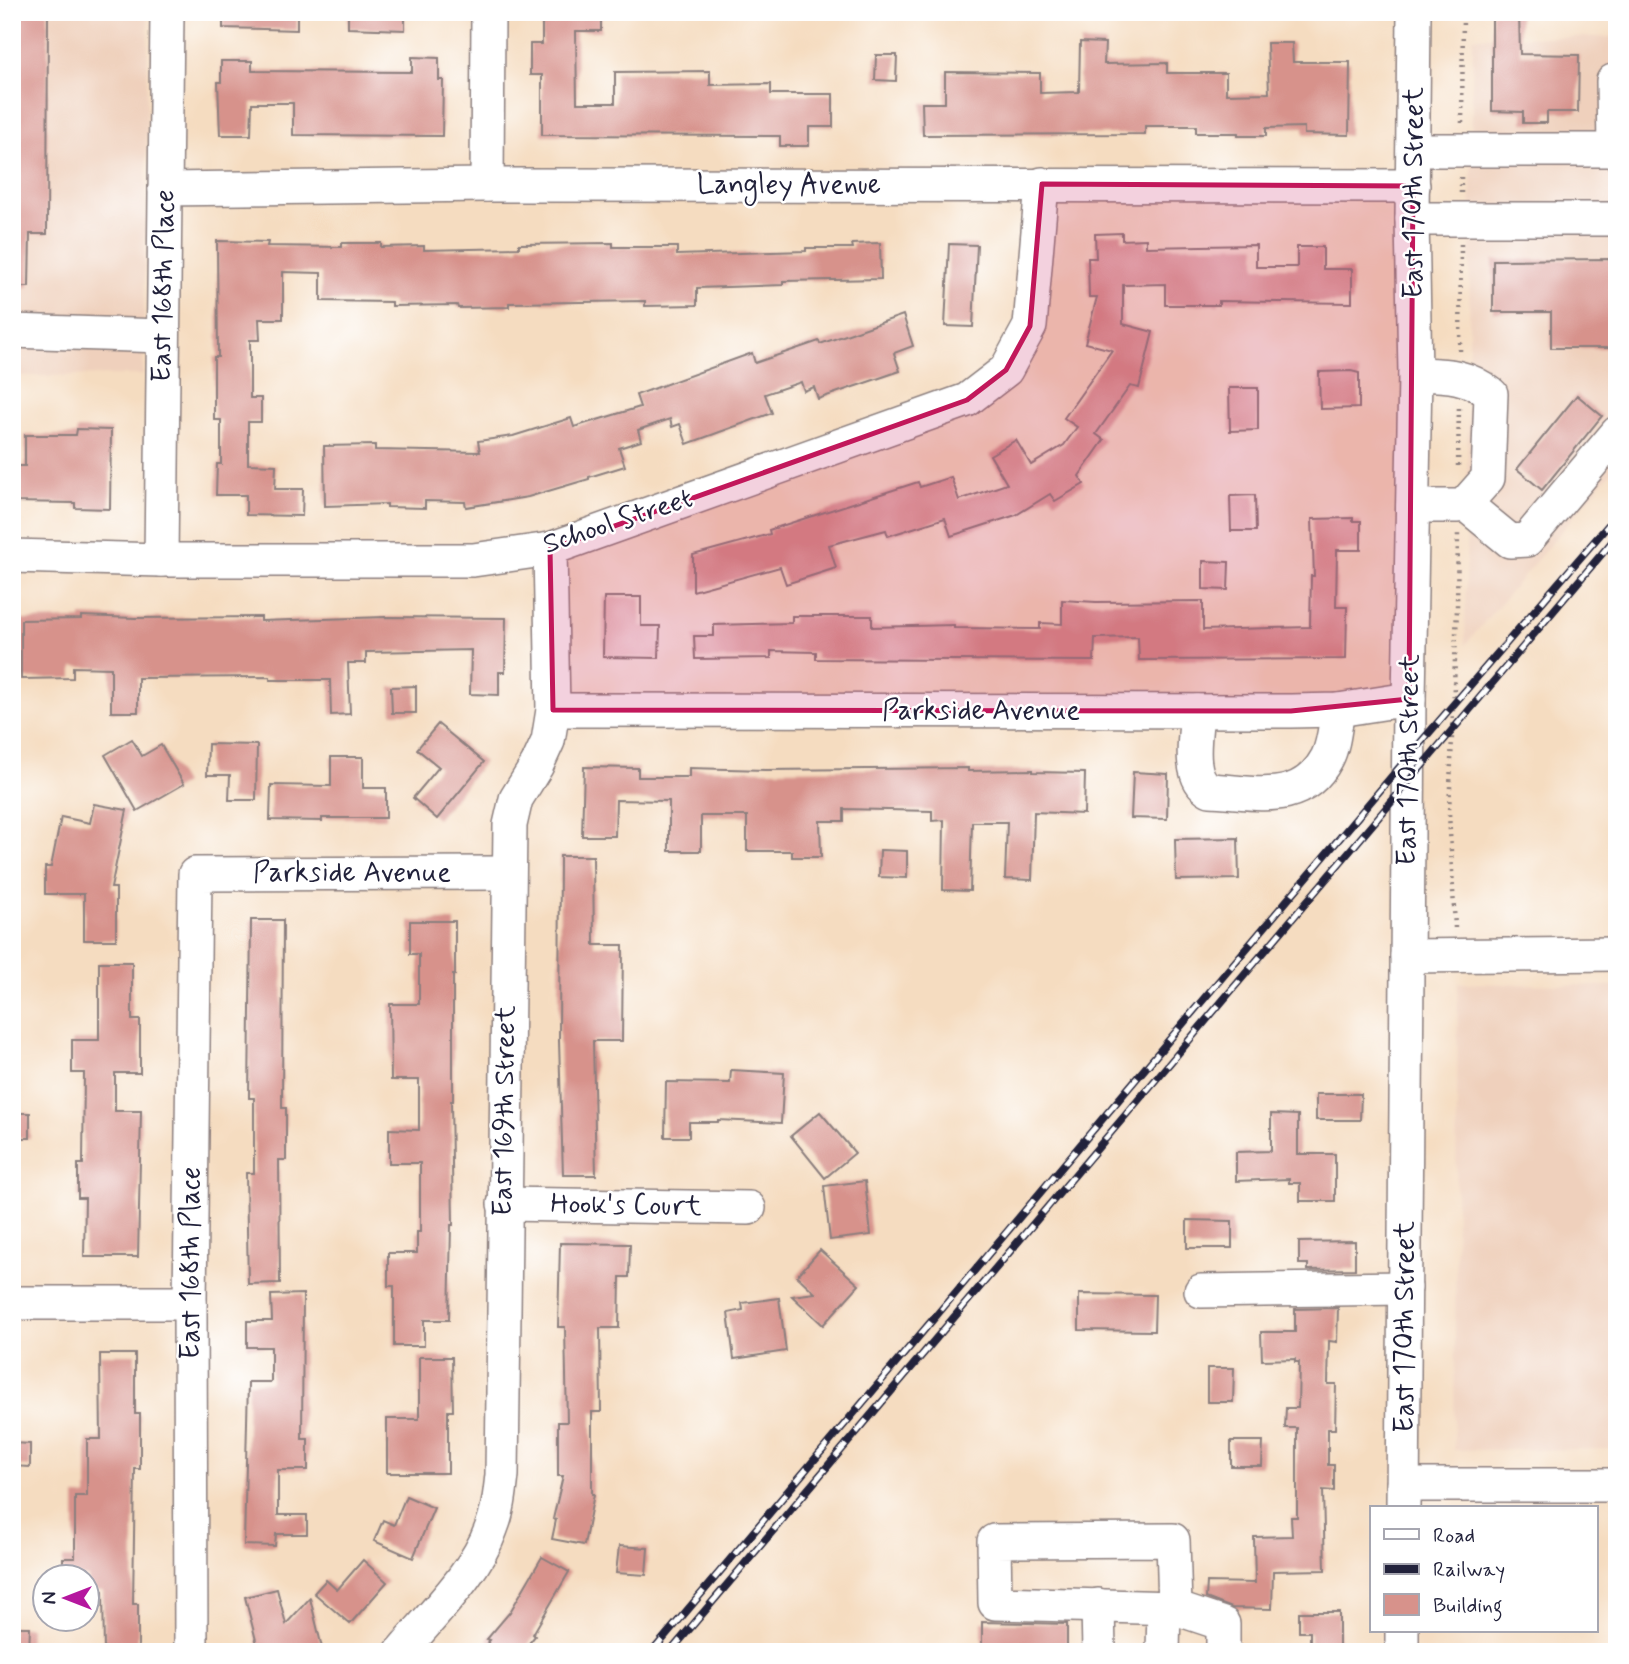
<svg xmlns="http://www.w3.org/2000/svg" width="1629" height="1664" font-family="Mynerve,sans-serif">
  <rect width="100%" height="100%" fill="#fff"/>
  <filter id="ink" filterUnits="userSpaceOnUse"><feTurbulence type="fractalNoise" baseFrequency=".0143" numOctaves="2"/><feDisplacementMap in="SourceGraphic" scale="14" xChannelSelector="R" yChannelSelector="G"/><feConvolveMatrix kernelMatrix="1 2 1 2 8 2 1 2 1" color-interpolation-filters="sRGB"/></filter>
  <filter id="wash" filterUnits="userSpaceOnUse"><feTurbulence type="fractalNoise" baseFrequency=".00686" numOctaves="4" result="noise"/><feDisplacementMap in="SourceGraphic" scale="28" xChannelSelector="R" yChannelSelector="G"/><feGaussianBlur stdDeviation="1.57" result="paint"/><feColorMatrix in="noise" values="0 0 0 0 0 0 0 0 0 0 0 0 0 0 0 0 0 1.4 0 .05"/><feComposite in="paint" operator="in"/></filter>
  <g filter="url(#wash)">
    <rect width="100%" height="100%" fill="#f5dcc0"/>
    <g fill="#efd0bc">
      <path d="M12,12H148L143,375L12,376Z"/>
      <path d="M1473,37H1617V465L1465,645Z"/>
      <path d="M1458,983L1617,986V1449L1454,1450Z"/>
    </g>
    <g id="blocks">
      <g fill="#d7928b">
        <path d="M12,12H48L47,234H30L29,287H12Z"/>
        <path d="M223,12H297V30L223,28Z"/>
        <path d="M348,12H405V30L348,28Z"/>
        <path d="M542,12H601V31H576L577,103H615V72L710,71V85L771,84V94H833V127H809V146H780V136L542,135V75H530V44H542Z"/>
        <path d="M1492,12H1519L1520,54L1579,55L1578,112H1547V123H1523V112L1492,111Z"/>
        <path d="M1080,42L1105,43L1104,64L1167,63V73H1226V94L1269,93L1267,43H1292L1293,62H1350L1349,135L1304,134V127L1266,128V136H1238V133H1196V126H1145V134L923,135L922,103H945V72L1040,73V93L1079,92Z"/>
        <path d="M876,55H897L896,81L875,80Z"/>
        <path d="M412,57L439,58V80H443L442,136L293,135V103H252L251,135H220L218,82H221V61H252V71L412,72Z"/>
        <path d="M1122,233V240L1146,239V247L1256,245V267H1297V247H1323V269H1352V303L1219,301V305H1165V284L1123,285V324L1153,332L1139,388L1130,386L1096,434L1104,440L1079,476L1084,484L1055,501L1050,494L1016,515L951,536L945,518L888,536L886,530L829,545L836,568L786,584L780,567L693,591V555L770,534L769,530L918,482L920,487L951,477L959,500L1007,484L990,455L1016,440L1031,465L1064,445L1077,427L1064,418L1112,350L1085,343L1097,297H1089L1088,258H1096L1095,234Z"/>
        <path d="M217,241L268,242L267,246L341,247V243H381V247L424,246V250L519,248V244L613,243V247H677V255L806,251V248H853L852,244L880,243L881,279L783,281V285L697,288V305L645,306V301L581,302L509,303V307L458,308L457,305L392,306V302L321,301V273L283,272V319H259L260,340H250V398H261V422H248V464L276,465L275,489H303L302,516L246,515V495H216L217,464H221V420H214V357H218Z"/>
        <path d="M949,244L977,245L973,327L945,326Z"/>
        <path d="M1617,259V348H1551V312H1493V260Z"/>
        <path d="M903,315L913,346L894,353L900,371L818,399L814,387L804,391L801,382L765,394L772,413L687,444L680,424L672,427L670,419L638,430L641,441L619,448L625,466L589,477V479L528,497L466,507L465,502L425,501V508L387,507V504L325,506L324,446L375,445V450L480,452L478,441L513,436L571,418L574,427L640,407L636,395L752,353L755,363L819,341L820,344Z"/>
        <path d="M1351,371L1359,373V408L1320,409L1319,372Z"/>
        <path d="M1229,388H1258V430L1230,431Z"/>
        <path d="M1577,395L1602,416L1542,490L1517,469Z"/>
        <path d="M77,429L111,430L110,509L75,508V503L12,502V466H25V435H76Z"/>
        <path d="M1255,495L1256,531H1231L1230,496Z"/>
        <path d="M1353,518V521H1361V550H1337L1336,607H1347L1346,659L1139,660L1138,637L1095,638L1094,661L816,659V652L771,651V658L695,659L694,636H714V625L792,623V616H872V627L954,625V628L1040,629V623L1062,624V600L1096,602L1203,601V630L1310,627L1311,576H1314L1312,519Z"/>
        <path d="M1203,561L1229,562L1228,590L1203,589Z"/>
        <path d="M604,597H641V626H660L659,658L603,657Z"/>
        <path d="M81,616L135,618L261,617V621L386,617L506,618L505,672H499V695L470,694L471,650L366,652V663H348L350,714L331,715L330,680H270V677L138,678V712H111V668L73,667V678L21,679V620L81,619Z"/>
        <path d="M416,686V713H392L391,687Z"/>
        <path d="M438,724L484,762L437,819L413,798L439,767L417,749Z"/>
        <path d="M132,739L142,756L161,745L184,784L137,811L105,755Z"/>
        <path d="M208,744L257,745L256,800H229L230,775H207Z"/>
        <path d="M331,757H363V788H386V818H322V821L270,820L271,785L331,786Z"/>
        <path d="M584,767L638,768V777H689V768L766,770L968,768V771L1033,770V772L1085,773L1084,814L1034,812L1032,880L1005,879L1007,822H972L970,891L943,890L944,820L932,821V811L844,809V821H820L821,857H792V851H747V816H701V851H669V801L616,800L615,836H582Z"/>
        <path d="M1133,772L1168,774L1167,819L1131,818Z"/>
        <path d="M94,804L127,810L111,888H116V940H84V894H45V867H51L61,817L90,823Z"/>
        <path d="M1238,838L1239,879L1176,880L1175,839Z"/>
        <path d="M880,850L907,851V878L879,877Z"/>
        <path d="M560,856H593L594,945H623L622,1041H593L596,1175H563L559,1041Z"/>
        <path d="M251,920H283L282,1108H286V1160H279L280,1283L248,1284L246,1173H254V1098H249Z"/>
        <path d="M410,921H455V975H453V1101H451L453,1225H451L449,1320H424V1346H394V1286H388V1253H417V1232H420V1163H389V1129L419,1130V1080H391L390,1004H419V954H410Z"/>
        <path d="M99,962H132V1020H140V1073H115V1111H141L138,1257H84L85,1198H78V1164H83L84,1073H72V1040H99Z"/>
        <path d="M731,1070L784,1073L781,1123L718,1120V1122H689V1137H665L666,1082L730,1083Z"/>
        <path d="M1316,1094H1361L1360,1120H1316Z"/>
        <path d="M820,1112L855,1153L825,1178L791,1136Z"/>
        <rect x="12" y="1113" width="18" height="25"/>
        <path d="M1271,1114L1298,1115V1154H1335V1201H1300V1183H1289V1179L1236,1181V1152L1271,1151Z"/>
        <path d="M865,1181L871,1235L830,1240L824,1186Z"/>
        <path d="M1187,1220L1232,1221V1248H1187Z"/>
        <path d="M1355,1241V1269L1308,1270V1264H1299V1242Z"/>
        <path d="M560,1243L630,1244L629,1277H620L619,1328H600L601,1412H592V1494H594L584,1545L552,1539L556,1520L553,1519L563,1476H558V1422H567L565,1327H558Z"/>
        <path d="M820,1250L859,1285L823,1325L792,1296L815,1293L797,1276Z"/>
        <path d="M303,1294L302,1439H308V1470H278V1515H307V1534H276L275,1546L244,1545L248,1382H271V1347H247V1321H272L271,1295Z"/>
        <path d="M1079,1294L1155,1295L1154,1331L1079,1330Z"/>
        <path d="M779,1298L786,1351L734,1359L728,1313L743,1310L742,1303Z"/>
        <path d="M1338,1308L1337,1342L1329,1341L1328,1384H1336L1335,1429H1328V1465H1334V1491L1323,1490L1325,1570L1273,1571L1272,1609L1232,1608L1206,1598L1207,1582L1255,1583L1254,1537L1292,1536L1291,1517H1297V1428H1285L1286,1408H1298L1299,1362H1295V1359L1262,1360L1261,1332H1295V1309Z"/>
        <path d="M100,1354H135V1414H140V1469H135L133,1604H138V1652H104L103,1591H88V1577H63V1558H75V1496H87V1439H101Z"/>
        <path d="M419,1357H452L453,1411H448V1473H387V1419H419Z"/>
        <path d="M1207,1368H1234L1233,1402H1207Z"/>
        <path d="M1231,1441H1263L1262,1466H1231Z"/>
        <path d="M12,1443L30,1444V1467L12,1466Z"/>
        <path d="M406,1496L434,1508L413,1558L374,1541L383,1520L394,1525Z"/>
        <path d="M619,1546L648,1548L646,1575L616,1573Z"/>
        <path d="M542,1557L569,1572L533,1634L535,1636L522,1652H480L490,1640L487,1639L510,1612Z"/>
        <path d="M363,1560L387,1582L350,1624L314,1593L326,1580L337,1590Z"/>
        <path d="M277,1589L286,1624L310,1598L323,1652H259L245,1597Z"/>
        <path d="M1299,1612H1339V1650H1310V1632H1299Z"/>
        <path d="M982,1622L1067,1624V1652H982Z"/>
        <path d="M12,1627H30L29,1652H12Z"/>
      </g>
    </g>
  </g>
  <g filter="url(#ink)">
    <use href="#blocks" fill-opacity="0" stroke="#8c7f7e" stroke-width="2"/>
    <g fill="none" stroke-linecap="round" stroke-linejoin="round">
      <g stroke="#8c7f7e" stroke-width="36">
        <g id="minor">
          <path d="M1413,150H1617"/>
          <path d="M1614,150L1613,81H1617"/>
          <path d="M487,185L488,12"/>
          <path d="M165,189L487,185L1413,186"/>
          <path d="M1412,219H1617"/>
          <path d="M12,331L162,336"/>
          <path d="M1465,504L1510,541L1527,540L1617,433"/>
          <path d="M1413,506H1458L1465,504L1488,478L1491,394C1466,374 1445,375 1415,374"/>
          <path d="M12,556L161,560H473L550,549L967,400L1006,370L1030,326L1042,184"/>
          <path d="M161,560L167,12"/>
          <path d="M553,710L1291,711L1338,710L1409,699"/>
          <path d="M1197,711C1196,734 1186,777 1210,790C1256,792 1301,807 1327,758C1334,745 1335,725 1338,710"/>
          <path d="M1407,956L1617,954"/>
          <path d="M504,1204L749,1208"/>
          <path d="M1201,1291L1405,1288"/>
          <path d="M12,1303H190"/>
          <path d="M1403,1485H1617"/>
          <path d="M1403,1508L1409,699L1415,374L1412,219L1414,12"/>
          <path d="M1098,1605L1099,1652"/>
          <path d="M1175,1608L1173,1540L994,1541L995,1603L1175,1608L1223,1624V1652"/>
          <path d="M191,1652L190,1303L195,874L508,873"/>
          <path d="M401,1652C431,1615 475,1574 491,1529C498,1512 500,1494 502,1475L510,825L516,799L537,765L548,741L553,710L550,549"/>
          <path d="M1163,1652L1164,1607"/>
          <path d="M1402,1652V1631"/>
        </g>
      </g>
      <g stroke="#8c7f7e" stroke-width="4.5" stroke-dasharray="2 5" stroke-linecap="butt">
        <path d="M1462,123L1463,12"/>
        <path d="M1461,193V174"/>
        <path d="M1460,351L1461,244"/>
        <path d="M1458,466L1459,405"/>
        <path d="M1455,928L1449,813L1457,608L1458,531"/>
      </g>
      <use href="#minor" stroke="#fff" stroke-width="33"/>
      <g stroke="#22223b" stroke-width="8">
        <g id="rail">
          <path d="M652,1652L1409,756L1617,515"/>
          <path d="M670,1652L1617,536"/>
        </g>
      </g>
      <use href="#rail" stroke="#fff" stroke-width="5" stroke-dasharray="16" stroke-linecap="butt"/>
    </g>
  </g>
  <path fill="#c2185b" fill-opacity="0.2" stroke="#c2185b" stroke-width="5" stroke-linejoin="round" d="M1042,184L1413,186L1409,699L1291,711L553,710L550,549L967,400L1006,370L1030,326Z"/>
  <g text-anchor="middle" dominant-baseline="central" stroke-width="5" stroke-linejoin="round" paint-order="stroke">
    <g font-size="28" fill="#22223b" stroke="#fff">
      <text x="789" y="185">Langley Avenue</text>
      <text transform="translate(1414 193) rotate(-90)">East 170th Street</text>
      <text transform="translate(164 286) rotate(-89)">East 168th Place</text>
      <text transform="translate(618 522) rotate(-18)">School Street</text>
      <text x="981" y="711">Parkside Avenue</text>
      <text transform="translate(1409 760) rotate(-89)">East 170th Street</text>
      <text x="352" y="873">Parkside Avenue</text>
      <text transform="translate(505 1111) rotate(-89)">East 169th Street</text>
      <text transform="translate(626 1206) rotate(1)">Hook's Court</text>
      <text transform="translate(191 1263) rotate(-90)">East 168th Place</text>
      <text transform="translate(1405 1327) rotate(-90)">East 170th Street</text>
    </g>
  </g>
  <rect width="1629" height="1664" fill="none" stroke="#fff" stroke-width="42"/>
  <rect x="1370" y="1506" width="228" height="126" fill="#ffffff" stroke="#a7a7b1" stroke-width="2"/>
  <rect x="1384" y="1529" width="35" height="10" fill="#ffffff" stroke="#a7a7b1" stroke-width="2"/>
  <text x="1433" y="1542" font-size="21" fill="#22223b">Road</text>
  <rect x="1384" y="1564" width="35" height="10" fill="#22223b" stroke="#a7a7b1" stroke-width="2"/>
  <text x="1433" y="1576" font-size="21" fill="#22223b">Railway</text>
  <rect x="1384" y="1594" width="35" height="21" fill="#d7928b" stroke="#a7a7b1" stroke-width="2"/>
  <text x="1433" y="1612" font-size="21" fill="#22223b">Building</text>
  <g transform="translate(66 1598) rotate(270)"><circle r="33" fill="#ffffff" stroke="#a7a7b1" stroke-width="2"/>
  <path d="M0-5L12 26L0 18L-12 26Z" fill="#b5179e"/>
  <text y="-10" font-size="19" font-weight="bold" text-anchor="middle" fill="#22223b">N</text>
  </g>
</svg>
